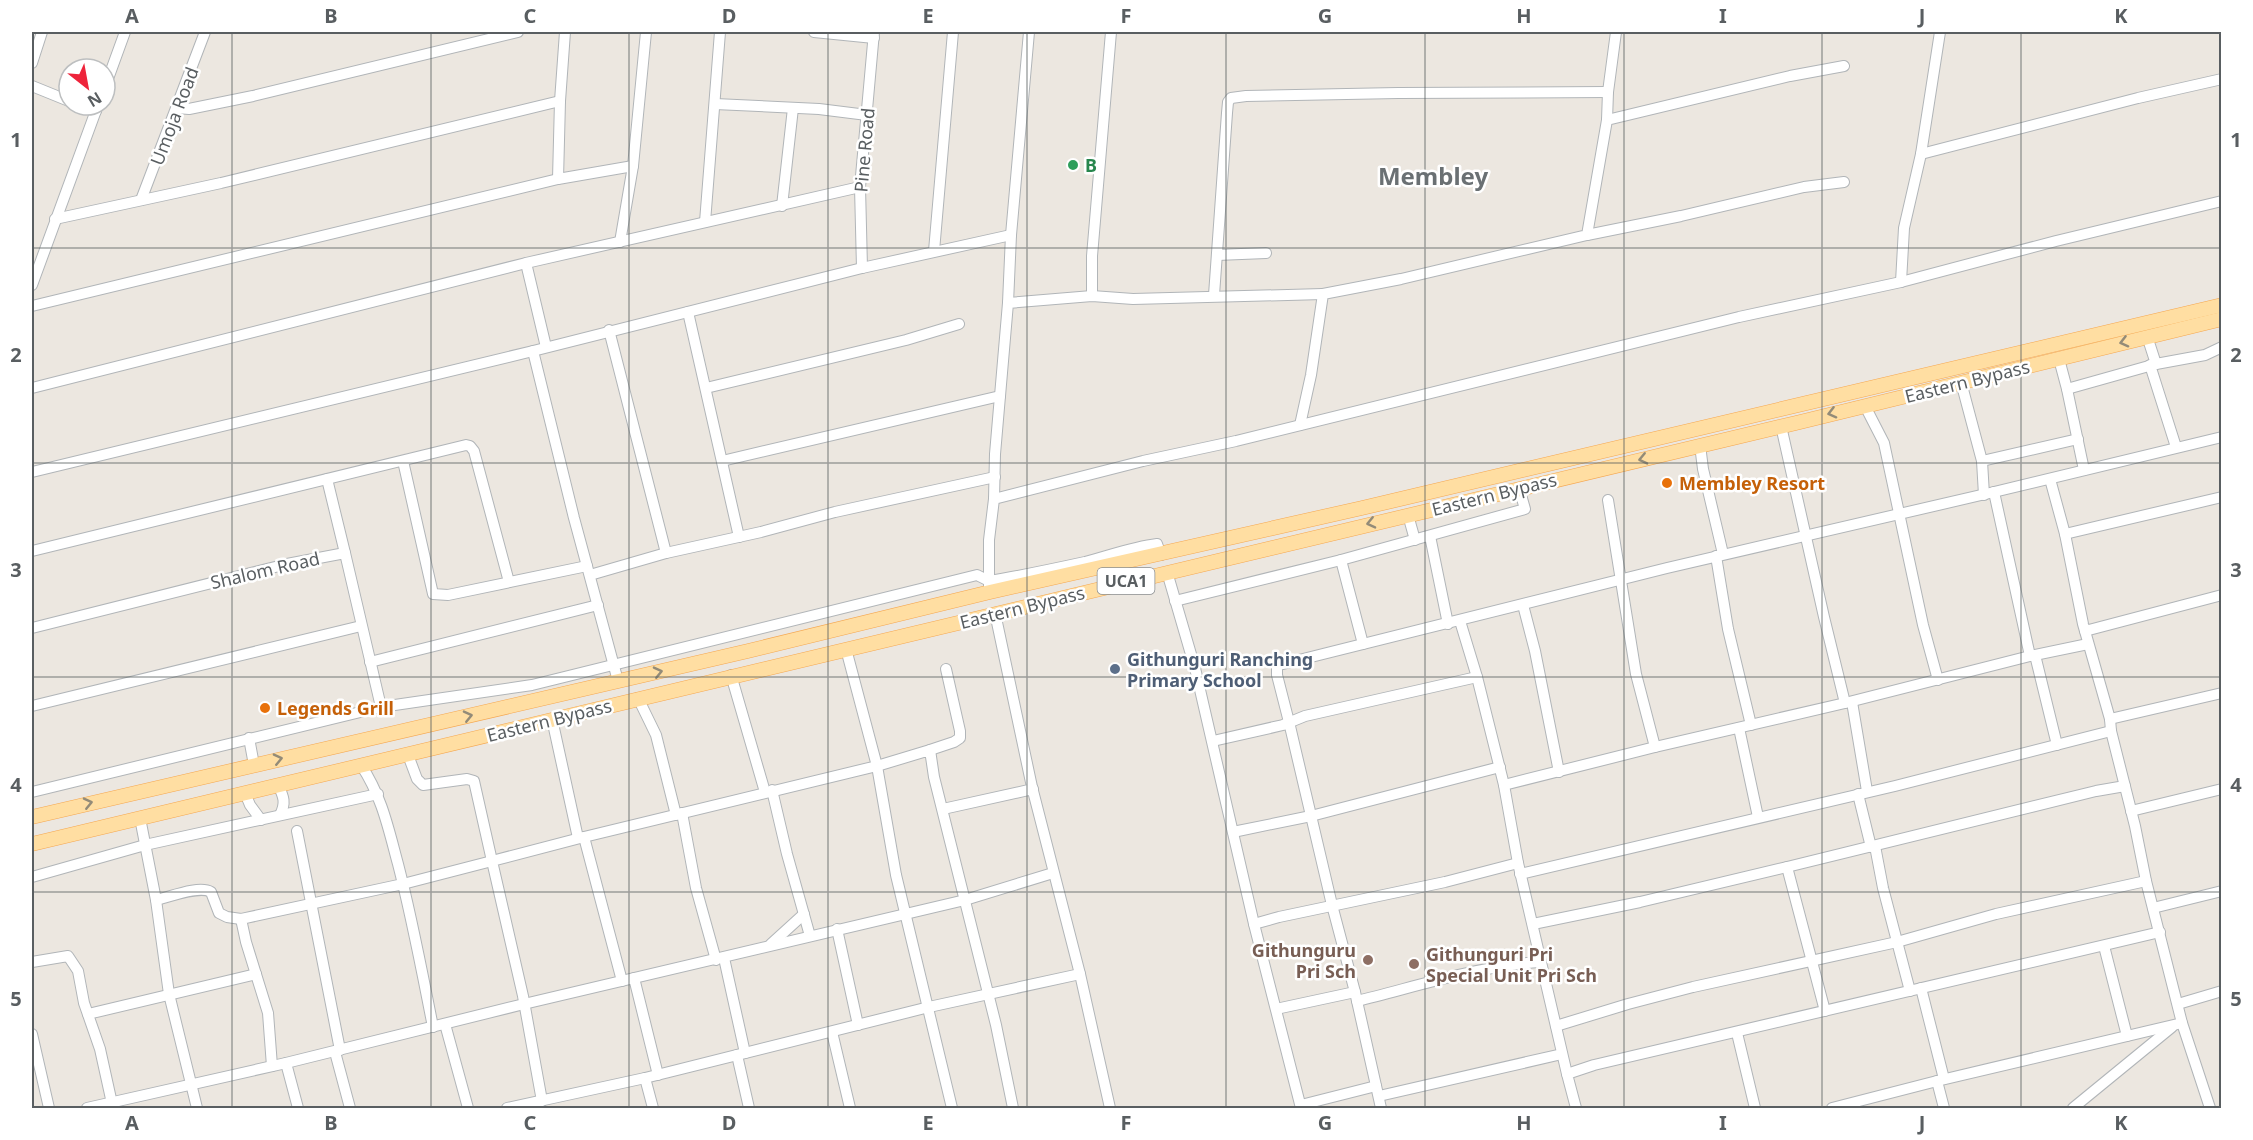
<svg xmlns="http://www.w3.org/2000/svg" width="2253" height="1140" font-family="'Noto Sans',sans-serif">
  <rect width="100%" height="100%" fill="#ece7e0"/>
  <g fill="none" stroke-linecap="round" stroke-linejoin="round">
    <g stroke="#b1b5b8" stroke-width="12">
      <g id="minor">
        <path d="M814,32L874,38"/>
        <path d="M32,63L42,32"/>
        <path d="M32,86L69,101"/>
        <path d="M105,87L125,32"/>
        <path d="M715,104L819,109L867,115"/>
        <path d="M80,105L96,111"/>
        <path d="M177,108L189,109L253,96L518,32"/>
        <path d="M1607,120L1608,92L1616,32"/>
        <path d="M1921,154L2138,98L2222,79"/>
        <path d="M558,179L560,101L565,32"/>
        <path d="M141,200L205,32"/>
        <path d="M782,206L793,108"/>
        <path d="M55,219L221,183L560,101"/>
        <path d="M705,222L720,32"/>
        <path d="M1587,235L1681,216L1804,187L1844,182"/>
        <path d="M620,242L633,166L646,32"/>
        <path d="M934,251L953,32"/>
        <path d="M1217,255L1266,253"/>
        <path d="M526,263L546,347"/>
        <path d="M862,268L860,187L874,32"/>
        <path d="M1901,282L1904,228L1921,154L1940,32"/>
        <path d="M32,285L98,105"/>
        <path d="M1214,295L1227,113L1228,102L1231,98L1246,96L1398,93L1608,92"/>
        <path d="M1092,296V256L1111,32"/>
        <path d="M1008,303L1011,235L1029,32"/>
        <path d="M32,306L558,179L633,166"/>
        <path d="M688,312L739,537"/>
        <path d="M609,330L666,553"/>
        <path d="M2147,336L2156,364"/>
        <path d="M533,351L574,518L618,681"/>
        <path d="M2059,359L2067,389L2084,470"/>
        <path d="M2150,365L2176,447"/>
        <path d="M1961,382L1982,461L1984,495"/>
        <path d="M32,388L526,263L860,187"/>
        <path d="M706,388L906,340L959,324"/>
        <path d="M2067,389L2156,364L2205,355L2222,347"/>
        <path d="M1865,406L1884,443L1923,625L1938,680"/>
        <path d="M1300,425L1311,375L1323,294L1401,279L1587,235L1607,120L1790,76L1844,66"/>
        <path d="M1781,426L1824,617L1845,703"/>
        <path d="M1700,445L1703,469L1723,554"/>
        <path d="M403,461L433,594L448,595L587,566"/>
        <path d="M722,461L1000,396"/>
        <path d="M1982,461L2078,439"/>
        <path d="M32,472L533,351L862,268L1011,235"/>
        <path d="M327,479L345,553"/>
        <path d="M2050,479L2065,534L2083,624L2110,719L2111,731L2135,826L2146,881L2182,1023L2210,1108"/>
        <path d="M1994,492L2030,656"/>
        <path d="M994,499L995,454L1008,303L1092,296L1133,299L1323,294"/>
        <path d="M1608,500L1636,674L1655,747"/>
        <path d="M1408,515L1415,540"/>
        <path d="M2065,534L2222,497"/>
        <path d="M1430,536L1448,624"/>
        <path d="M32,551L466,445L470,446L474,451L509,582"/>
        <path d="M1161,555L1157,544C1132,547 1109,556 1085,562C1053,569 1021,576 989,581V540L994,499L1143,461L1236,441L1739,317L1901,282L2056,241L2222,201"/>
        <path d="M1716,556L1728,629L1751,725"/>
        <path d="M1341,560L1525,509L1519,488"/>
        <path d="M1167,572L1195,668L1254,924L1301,1108"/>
        <path d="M590,575L666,553L761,532L835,512L995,477"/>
        <path d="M1175,601L1341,560L1363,644"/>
        <path d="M1523,605L1535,651L1559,772"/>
        <path d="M995,613L1032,787L1080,974L1110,1108"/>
        <path d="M1460,621L1477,677L1504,785L1518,863L1567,1074"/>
        <path d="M32,628L287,564L345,553L381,707"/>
        <path d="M2085,631L2222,595"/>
        <path d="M846,649L877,766L896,875L952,1108"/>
        <path d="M2035,655L2057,745"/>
        <path d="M370,662L598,605"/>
        <path d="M731,675L765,792"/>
        <path d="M638,698L656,735L676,815"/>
        <path d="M1852,702L1867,791"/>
        <path d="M32,706L361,626"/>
        <path d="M552,719L578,838"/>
        <path d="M2110,719L2222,693"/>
        <path d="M1739,728L1758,817"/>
        <path d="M249,738L254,765"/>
        <path d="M1213,741L1283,725L1305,716L1477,677"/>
        <path d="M930,750L954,742L960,738V731L946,669"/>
        <path d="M361,765C382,797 388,827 398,864C412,918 422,972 433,1027"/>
        <path d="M278,785C284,797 286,803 280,815"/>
        <path d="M1504,785L1655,747L1845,703L2030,656L2088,644"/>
        <path d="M772,790L787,854L810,936"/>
        <path d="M32,792L381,707L532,685L977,575L989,581V586"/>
        <path d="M245,793L250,805L261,820"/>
        <path d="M1858,794L1871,847"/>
        <path d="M943,809L1033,789"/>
        <path d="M2131,811L2222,789"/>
        <path d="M682,813L696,888L716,960"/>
        <path d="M140,818L156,900L169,994L197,1108"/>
        <path d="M297,831L340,1050"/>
        <path d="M1233,832L1311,816L1500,767"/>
        <path d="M584,837L622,981"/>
        <path d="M1875,846L1883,888L1910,991"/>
        <path d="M1787,867L1825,1011"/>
        <path d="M1520,874L1895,786L2111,731"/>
        <path d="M32,877L145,845L378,794"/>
        <path d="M156,900C170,897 199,885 211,892L219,913L227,917L241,919"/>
        <path d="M2153,908L2222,891"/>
        <path d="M1254,924L1279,917L1445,882L1518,863"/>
        <path d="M1533,924L1640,902L1787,867L2096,791L2125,786"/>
        <path d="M837,929L858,1025"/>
        <path d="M771,944L804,914"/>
        <path d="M2104,946L2127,1036"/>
        <path d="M724,958L745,1053"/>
        <path d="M32,962L68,956L78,971L84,1003L100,1049L113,1108"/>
        <path d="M634,978L658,1075"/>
        <path d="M1921,988L1944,1079"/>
        <path d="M1357,1001C1415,987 1482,965 1541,962"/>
        <path d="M2178,1004L2222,991"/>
        <path d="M1276,1009L1355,992"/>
        <path d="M88,1014L256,974"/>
        <path d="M445,1024L468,1108"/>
        <path d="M1556,1026L1628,1004L1693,987L1897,942L1996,914L2146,881"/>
        <path d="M832,1032L850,1108"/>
        <path d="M1737,1033L1755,1108"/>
        <path d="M32,1034L49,1108"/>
        <path d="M335,1052L350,1108"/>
        <path d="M737,1055L749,1108"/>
        <path d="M286,1063L298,1108"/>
        <path d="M272,1066L268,1013L246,942L241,919L403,884L492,861L474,781L467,779L423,785L417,779L408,755"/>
        <path d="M645,1078L653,1108"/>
        <path d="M1937,1081L1944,1108"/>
        <path d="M1379,1096L1562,1054"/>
        <path d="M542,1101L523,996L492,861L584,837L877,766L930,750L934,777L996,1025L1013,1108"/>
        <path d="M1301,1105L1376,1086"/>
        <path d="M87,1108L286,1063L524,1004L965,900L1053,873"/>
        <path d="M507,1108L645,1078L929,1007L1080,974"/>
        <path d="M1381,1108L1355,992L1332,905L1289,722L1277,675V668L1279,665L1667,568L1994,492L2222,437"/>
        <path d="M1576,1108L1567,1074L1594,1065L2160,932"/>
        <path d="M1832,1108L1937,1081L2182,1023"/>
        <path d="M2073,1108L2172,1027"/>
      </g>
    </g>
    <g stroke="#f5a750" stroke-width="15">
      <g id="major">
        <path d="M32,817L748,651L990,592L1362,508L2222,305"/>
        <path d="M32,844L1796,423L2222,319"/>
      </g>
    </g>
    <use href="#minor" stroke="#fff" stroke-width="10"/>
    <use href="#major" stroke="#ffdea2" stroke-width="14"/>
  </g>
  <defs><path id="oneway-chevron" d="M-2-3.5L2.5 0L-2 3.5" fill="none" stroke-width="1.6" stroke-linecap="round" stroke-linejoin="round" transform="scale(1.5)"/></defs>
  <g stroke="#938b78">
    <use href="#oneway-chevron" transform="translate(2124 342) rotate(166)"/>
    <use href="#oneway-chevron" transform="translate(1832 413) rotate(166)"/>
    <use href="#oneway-chevron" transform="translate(1643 459) rotate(167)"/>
    <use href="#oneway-chevron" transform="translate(1371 523) rotate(167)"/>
    <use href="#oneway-chevron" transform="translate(658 672) rotate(-13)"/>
    <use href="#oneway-chevron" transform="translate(468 716) rotate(-13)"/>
    <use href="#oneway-chevron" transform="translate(278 759) rotate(-13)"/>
    <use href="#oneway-chevron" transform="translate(88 803) rotate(-13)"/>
  </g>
  <path fill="none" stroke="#595e61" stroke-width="1.5" stroke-opacity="0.55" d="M232,32V1108M431,32V1108M629,32V1108M828,32V1108M1027,32V1108M1226,32V1108M1425,32V1108M1624,32V1108M1822,32V1108M2021,32V1108M32,248H2222M32,463H2222M32,677H2222M32,892H2222"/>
  <circle fill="#2e9e5b" stroke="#fff" stroke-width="2" cx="1073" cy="165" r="6"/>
  <g fill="#e8710a" stroke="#fff" stroke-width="2">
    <circle cx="1667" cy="483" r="6"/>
    <circle cx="265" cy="708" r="6"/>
  </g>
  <circle fill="#5c6f8a" stroke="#fff" stroke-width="2" cx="1115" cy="669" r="6"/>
  <g fill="#8d6e63" stroke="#fff" stroke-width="2">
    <circle cx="1368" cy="960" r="6"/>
    <circle cx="1414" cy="964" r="6"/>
  </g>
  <g text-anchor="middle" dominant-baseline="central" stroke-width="5" stroke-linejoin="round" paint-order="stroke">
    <rect fill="#fff" stroke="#8b8e90" stroke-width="1.5" x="1097.5" y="568" width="57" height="26" rx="4.5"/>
    <g font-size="16" font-weight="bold" fill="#595e61">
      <text x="1126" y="581">UCA1</text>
    </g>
    <g font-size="18" fill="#595e61" stroke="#fff">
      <text transform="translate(174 116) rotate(-69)">Umoja Road</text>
      <text transform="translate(864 150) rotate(-85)">Pine Road</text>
      <text transform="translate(1967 381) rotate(-14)">Eastern Bypass</text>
      <text transform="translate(1494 494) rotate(-14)">Eastern Bypass</text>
      <text transform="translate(265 570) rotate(-13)">Shalom Road</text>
      <text transform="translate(1022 607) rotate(-14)">Eastern Bypass</text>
      <text transform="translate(549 720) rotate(-14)">Eastern Bypass</text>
    </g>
    <g font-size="18" font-weight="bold" fill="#27864d" stroke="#fff" text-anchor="start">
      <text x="1085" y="165">B</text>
    </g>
    <g font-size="18" font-weight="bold" fill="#c56008" stroke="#fff" text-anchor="start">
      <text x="1679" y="483">Membley Resort</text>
      <text x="277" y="708">Legends Grill</text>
    </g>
    <g font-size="18" font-weight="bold" fill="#4e5e75" stroke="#fff" text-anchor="start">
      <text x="1127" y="659">Githunguri Ranching<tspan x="1127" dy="21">Primary School</tspan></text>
    </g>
    <g font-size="18" font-weight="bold" fill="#785e54" stroke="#fff" text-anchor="end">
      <text x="1356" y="950">Githunguru<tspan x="1356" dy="21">Pri Sch</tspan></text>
      <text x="1426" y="954" text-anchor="start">Githunguri Pri<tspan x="1426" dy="21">Special Unit Pri Sch</tspan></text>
    </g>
    <g font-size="24" font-weight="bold" fill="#6a7073" stroke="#fff">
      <text x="1433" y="175">Membley</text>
    </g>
  </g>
  <rect width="2253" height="1140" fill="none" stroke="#ffffff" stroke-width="66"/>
  <g transform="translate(87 87) rotate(149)"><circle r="28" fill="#ffffff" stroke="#bdbfc0" stroke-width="1.5"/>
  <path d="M0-4.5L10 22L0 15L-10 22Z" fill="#ee243b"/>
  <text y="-9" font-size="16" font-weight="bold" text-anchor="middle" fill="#595e61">N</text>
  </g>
  <rect x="33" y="33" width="2187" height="1074" fill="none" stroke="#595e61" stroke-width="2"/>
  <g font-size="20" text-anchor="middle" font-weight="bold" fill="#595e61">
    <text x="132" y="23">A</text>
    <text x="331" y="23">B</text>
    <text x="530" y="23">C</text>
    <text x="729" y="23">D</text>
    <text x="928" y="23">E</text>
    <text x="1126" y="23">F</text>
    <text x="1325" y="23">G</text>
    <text x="1524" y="23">H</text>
    <text x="1723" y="23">I</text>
    <text x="1922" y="23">J</text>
    <text x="2121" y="23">K</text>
    <text x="16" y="147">1</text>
    <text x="2236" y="147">1</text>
    <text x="16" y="362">2</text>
    <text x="2236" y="362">2</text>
    <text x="16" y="577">3</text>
    <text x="2236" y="577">3</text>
    <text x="16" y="792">4</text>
    <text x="2236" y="792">4</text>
    <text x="16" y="1006">5</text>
    <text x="2236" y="1006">5</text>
    <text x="132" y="1130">A</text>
    <text x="331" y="1130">B</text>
    <text x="530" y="1130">C</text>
    <text x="729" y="1130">D</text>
    <text x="928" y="1130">E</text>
    <text x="1126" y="1130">F</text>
    <text x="1325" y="1130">G</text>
    <text x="1524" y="1130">H</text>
    <text x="1723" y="1130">I</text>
    <text x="1922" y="1130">J</text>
    <text x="2121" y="1130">K</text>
  </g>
</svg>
